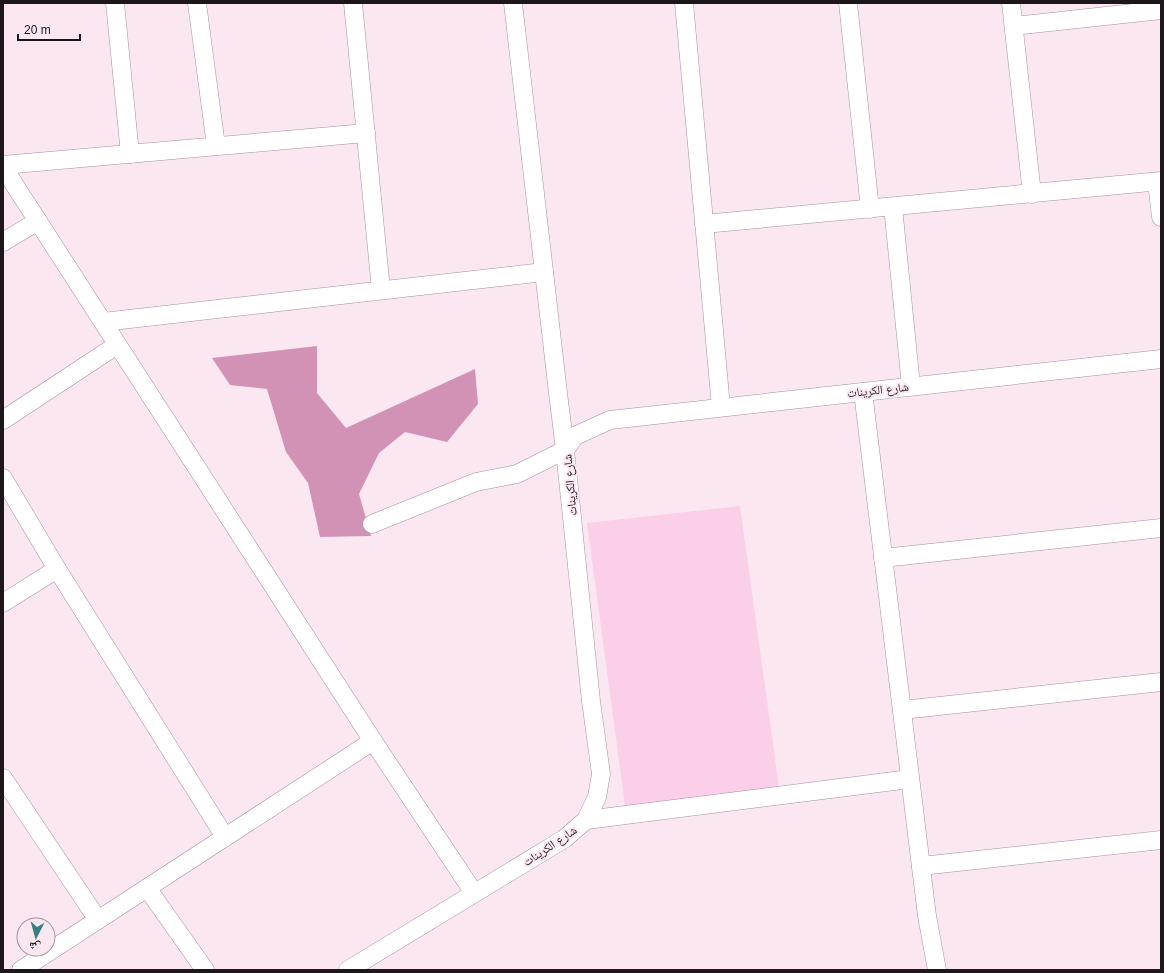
<svg xmlns="http://www.w3.org/2000/svg" width="1164" height="973" font-family="Arial,'Noto Naskh Arabic',sans-serif">
  <rect width="100%" height="100%" fill="#fbe7f1"/>
  <path fill="#fbcfe7" d="M740,506L781,802L627,820L587,523Z"/>
  <path fill="#d192b6" d="M317,346V393L346,428L475,369L478,404L447,442L405,432L379,453L359,494L371,536L320,537L308,483L286,452L267,389L230,385L212,358Z"/>
  <g fill="none" stroke-linecap="round" stroke-linejoin="round">
    <g stroke="#a3919b" stroke-width="19">
      <g id="street">
        <path d="M115,3L130,154"/>
        <path d="M197,3L216,146"/>
        <path d="M353,3L381,290"/>
        <path d="M684,3L721,407"/>
        <path d="M848,3L870,209"/>
        <path d="M1011,3L1032,194"/>
        <path d="M1014,26L1161,10"/>
        <path d="M3,165L366,133"/>
        <path d="M3,167L373,741L474,893"/>
        <path d="M1157,182L1161,217"/>
        <path d="M893,207L911,386"/>
        <path d="M704,224L1161,181"/>
        <path d="M3,242L38,221"/>
        <path d="M103,322L544,272"/>
        <path d="M863,392L927,916L937,970"/>
        <path d="M3,420L117,345"/>
        <path d="M3,478L57,569L225,837"/>
        <path d="M372,524L476,482L517,474L565,450L558,393L513,3"/>
        <path d="M883,558L1161,528"/>
        <path d="M3,603L57,569"/>
        <path d="M902,710L1161,682"/>
        <path d="M3,778L98,920"/>
        <path d="M586,820L910,779"/>
        <path d="M921,866L1161,840"/>
        <path d="M147,888L205,970"/>
        <path d="M21,970L373,741"/>
        <path d="M348,970L564,839L586,820L597,797L601,774L591,701L565,450L575,436L610,420L1161,359"/>
      </g>
    </g>
    <use href="#street" stroke="#fff" stroke-width="18"/>
  </g>
  <g text-anchor="middle" dominant-baseline="central" stroke-width="4" stroke-linejoin="round" paint-order="stroke">
    <g font-size="12" fill="#1d161a" stroke="#fbe7f1">
      <text transform="translate(878 390) rotate(-6)">شارع الکرينات</text>
      <text transform="translate(570 485) rotate(-95)">شارع الکرينات</text>
      <text transform="translate(550 846) rotate(-34)">شارع الکرينات</text>
    </g>
  </g>
  <rect width="1164" height="973" fill="none" stroke="#1d161a" stroke-width="8"/>
  <g transform="translate(36 937) rotate(186)"><circle r="19" fill="#fbe7f1" stroke="#a2939b"/>
  <path d="M0-3L7 15L0 10L-7 15Z" fill="#378081"/>
  <text y="-6" font-size="11" font-weight="bold" text-anchor="middle" fill="#1d161a">ش</text>
  </g>
  <path d="M18 34v6h62v-6" fill="none" stroke="#1d161a" stroke-width="2"/>
  <text x="24" y="34" font-size="12" fill="#1d161a" stroke="#fbe7f1" stroke-width="3" paint-order="stroke">20 m</text>
</svg>
